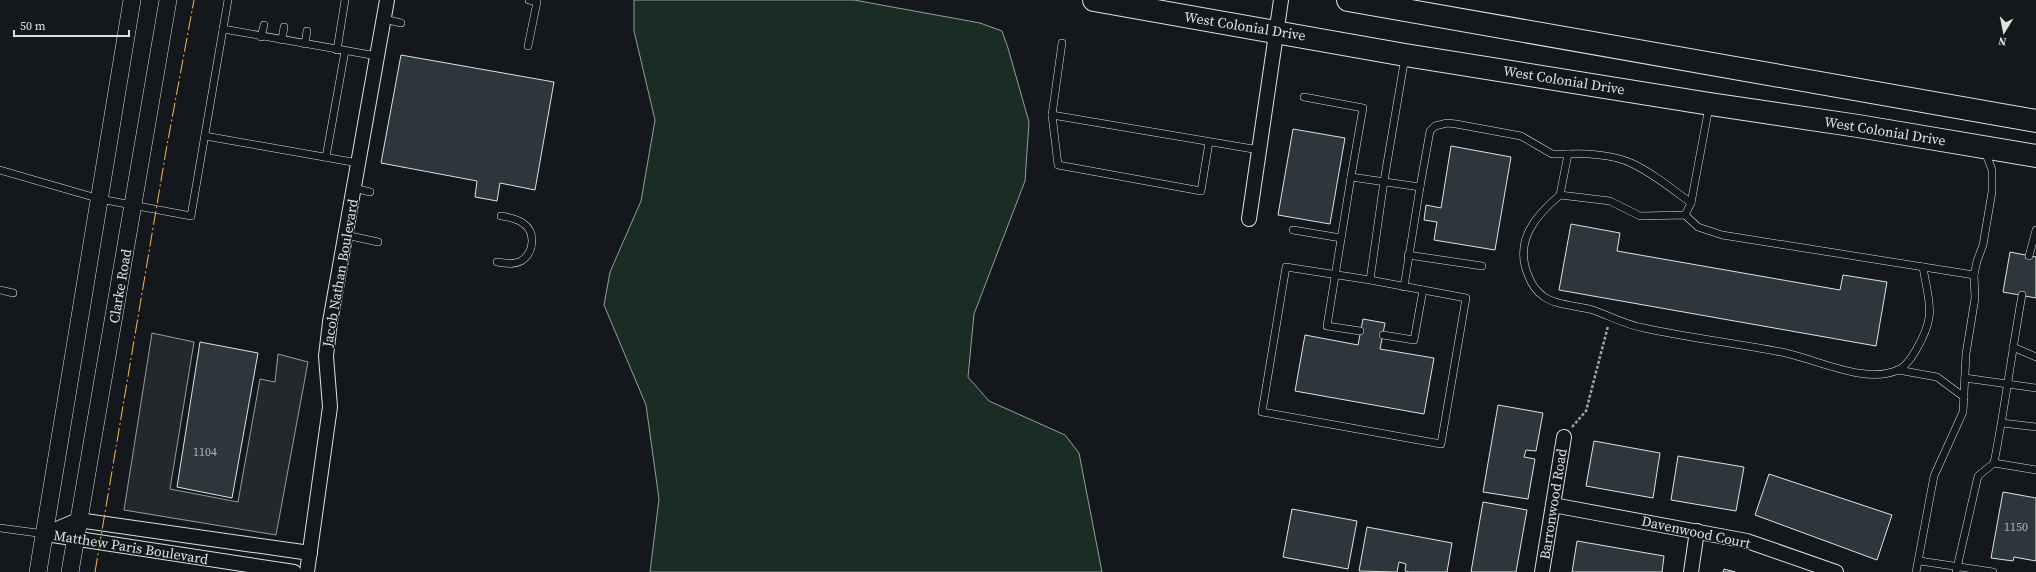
<svg xmlns="http://www.w3.org/2000/svg" width="2036" height="572" font-family="'Source Serif 4',serif">
  <rect width="100%" height="100%" fill="#14181c"/>
  <path fill="#1a2d24" stroke="#939e99" d="M634,0H854L980,23L1002,31L1008,48L1029,122L1025,181L974,314L968,377L989,401L1065,435L1079,453L1102,572H650L659,499L646,405L604,305L610,272L641,201L655,120L634,31Z"/>
  <path fill="#24282b" stroke="#939e99" d="M152,333L194,342L170,489L238,502L260,379L275,382L278,354L308,362L276,535L124,510Z"/>
  <g fill="#2c363c" stroke="#d8e6dc">
    <path d="M401,55L554,82L535,190L500,183L497,201L475,197L477,181L381,163Z"/>
    <path d="M1293,129L1345,138L1330,224L1278,215Z"/>
    <path d="M1451,146L1511,157L1495,250L1434,240L1437,222L1424,220L1426,205L1441,208Z"/>
    <path d="M1571,224L1620,233L1617,251L1840,290L1843,275L1887,282L1876,346L1559,290Z"/>
    <path d="M2010,252L2036,257V298L2003,292Z"/>
    <path d="M1363,319L1385,323L1380,349L1434,358L1424,414L1295,391L1305,335L1358,345Z"/>
    <path d="M200,342L258,353L232,498L177,487Z"/>
    <path d="M1498,405L1543,413L1536,451L1526,450L1524,457L1535,459L1528,499L1483,492Z"/>
    <path d="M1594,441L1660,453L1653,498L1586,486Z"/>
    <path d="M1678,456L1744,467L1736,511L1671,500Z"/>
    <path d="M1769,474L1892,515L1877,560L1755,515Z"/>
    <path d="M2003,492L2036,498V561L2014,557L2013,561L1991,558Z"/>
    <path d="M1483,502L1527,510L1516,572H1471Z"/>
    <path d="M1292,509L1357,521L1348,569L1283,557Z"/>
    <path d="M1367,527L1452,543L1447,572H1409L1405,571L1406,564L1399,562L1397,572L1359,571Z"/>
    <path d="M1577,541L1664,556L1662,572H1572Z"/>
    <path d="M1724,569L1735,572H1723Z"/>
  </g>
  <g fill="none" stroke-linecap="round" stroke-linejoin="round">
    <g stroke="#d8e6dc" stroke-width="8">
      <g id="service">
        <path d="M384,19L401,23"/>
        <path d="M223,29L228,0"/>
        <path d="M261,37L264,25"/>
        <path d="M282,40L284,27"/>
        <path d="M1062,43L1052,115L1058,165L1201,191L1209,142"/>
        <path d="M305,44L307,31"/>
        <path d="M528,46L537,2L529,0"/>
        <path d="M337,50L345,0"/>
        <path d="M1304,97L1363,108L1351,177"/>
        <path d="M1052,115L1259,150"/>
        <path d="M205,136L358,163"/>
        <path d="M326,157L345,51"/>
        <path d="M0,170L100,199L191,216L223,29L377,56"/>
        <path d="M354,188L370,192"/>
        <path d="M1560,195C1535,216 1514,241 1528,275C1531,283 1536,291 1543,296C1554,305 1579,306 1593,310C1610,316 1626,325 1644,328C1689,338 1735,343 1781,352C1814,358 1865,385 1898,370C1906,367 1912,357 1916,350C1937,314 1929,305 1923,267"/>
        <path d="M1691,203C1672,189 1653,173 1631,163C1614,155 1587,153 1568,154L1560,195L1610,201L1640,216L1685,215L1698,227L1722,235L1974,275"/>
        <path d="M1685,215L1691,203L1709,107"/>
        <path d="M1293,230L1341,238"/>
        <path d="M346,235L378,242"/>
        <path d="M1408,255L1482,266"/>
        <path d="M2029,256L2036,230"/>
        <path d="M497,262C505,263 514,265 521,261C534,253 536,233 524,224C518,219 508,217 501,216"/>
        <path d="M1370,280L1286,267L1262,412L1441,444L1466,298L1370,280L1384,181L1405,57"/>
        <path d="M1404,287L1420,187"/>
        <path d="M0,290L13,293"/>
        <path d="M2022,295C2012,351 2005,407 1994,463L2036,470"/>
        <path d="M1360,331L1327,326L1351,177L1420,187L1430,131L1435,126L1447,123L1456,124L1521,136L1552,154H1568"/>
        <path d="M1383,335L1414,340L1423,290"/>
        <path d="M2013,347L2036,357"/>
        <path d="M1898,370L1937,377L1964,397"/>
        <path d="M1965,378L2036,388"/>
        <path d="M2002,423L2036,427"/>
        <path d="M0,528L45,534"/>
        <path d="M1920,561L1993,572"/>
        <path d="M1916,572L1934,476L1963,412L1966,354L1975,298L1974,275L1977,261L1983,245L1992,192V170L1985,151"/>
        <path d="M1956,572L1978,476L1994,463"/>
      </g>
    </g>
    <g stroke="#d8e6dc" stroke-width="16">
      <g id="minor">
        <path d="M1249,219L1281,0"/>
        <path d="M1553,505L1747,541L1836,572"/>
        <path d="M45,534L78,520L310,553"/>
        <path d="M46,534L294,572"/>
        <path d="M307,572L330,407L326,356L330,322L387,0"/>
        <path d="M1542,572L1564,437"/>
        <path d="M1691,572L1697,531"/>
      </g>
    </g>
    <g stroke="#d8e6dc" stroke-width="18">
      <g id="tertiary">
        <path d="M38,572L132,0"/>
        <path d="M70,572L168,0"/>
      </g>
    </g>
    <g stroke="#d8e6dc" stroke-width="24">
      <g id="trunk">
        <path d="M1094,0L1405,55L1710,104L1858,126L2036,156"/>
        <path d="M1348,0L2036,121"/>
      </g>
    </g>
    <path stroke="#9da8a2" stroke-width="2.5" stroke-dasharray="3 2" stroke-linecap="butt" d="M1572,427L1586,411L1608,326"/>
    <use href="#service" stroke="#14181c" stroke-width="7"/>
    <use href="#minor" stroke="#14181c" stroke-width="14"/>
    <use href="#tertiary" stroke="#14181c" stroke-width="17"/>
    <use href="#trunk" stroke="#14181c" stroke-width="22"/>
    <path stroke="#ffb74d" stroke-width="1" stroke-dasharray="14 3 2 3" stroke-linecap="butt" d="M95,572L166,151L194,0"/>
  </g>
  <g text-anchor="middle" dominant-baseline="central" stroke-width="3" stroke-linejoin="round" paint-order="stroke">
    <g font-size="12" fill="#adbab4">
      <text x="205" y="452">1104</text>
      <text x="2016" y="527">1150</text>
    </g>
    <g font-size="14" fill="#d8e6dc" stroke="#14181c">
      <text transform="translate(1245 26) rotate(9)">West Colonial Drive</text>
      <text transform="translate(1564 80) rotate(9)">West Colonial Drive</text>
      <text transform="translate(1885 131) rotate(9)">West Colonial Drive</text>
      <text transform="translate(340 273) rotate(-80)">Jacob Nathan Boulevard</text>
      <text transform="translate(120 286) rotate(-80)">Clarke Road</text>
      <text transform="translate(1553 504) rotate(-81)">Barronwood Road</text>
      <text transform="translate(1696 532) rotate(12)">Davenwood Court</text>
      <text transform="translate(131 547) rotate(9)">Matthew Paris Boulevard</text>
    </g>
  </g>
  <g transform="translate(2004 32) rotate(190)" stroke="#14181c" stroke-width="3" paint-order="stroke">
  <path d="M0-3L7 15L0 10L-7 15Z" fill="#d8e6dc"/>
  <text y="-6" font-size="11" font-weight="bold" text-anchor="middle" fill="#d8e6dc">N</text>
  </g>
  <path d="M14 30v6h115v-6" fill="none" stroke="#d8e6dc" stroke-width="2"/>
  <text x="20" y="30" font-size="12" fill="#d8e6dc" stroke="#14181c" stroke-width="3" paint-order="stroke">50 m</text>
</svg>
